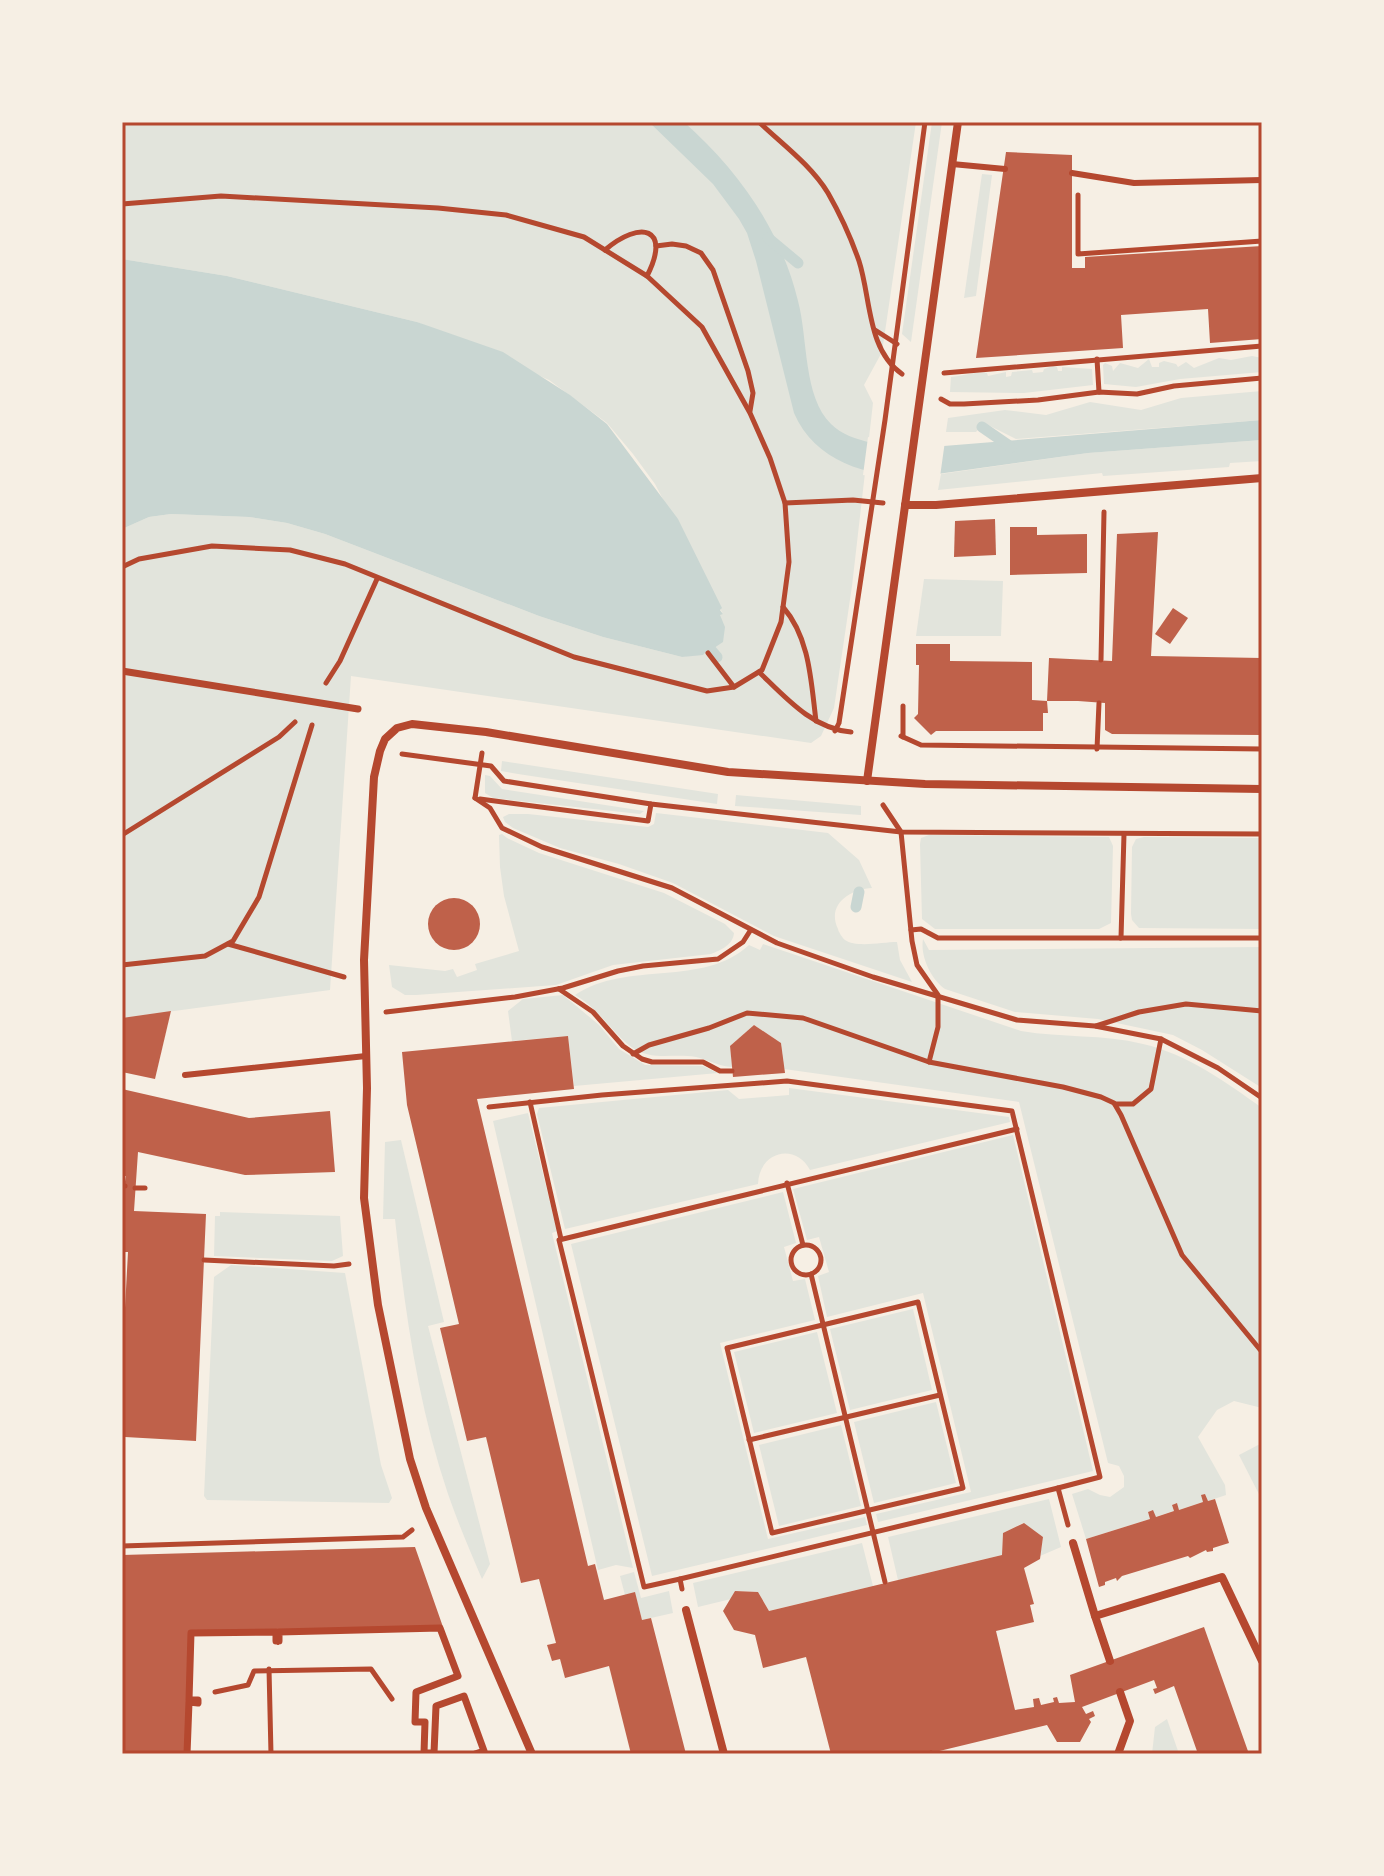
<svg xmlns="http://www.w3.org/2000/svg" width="1384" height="1876" font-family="'Sofia Sans Condensed',sans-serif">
  <rect width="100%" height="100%" fill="#f6efe4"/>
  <g fill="#e2e4dc">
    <path d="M122,122H916L882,352L864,385L873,403L852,586L834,708L821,736L811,743L351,676L330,990L122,1018V529L149,517L171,514L249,517L287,523L325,534L539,616L603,637L682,657L704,652L709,648L722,623L719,614H723L655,484L633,454L607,423L549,380L417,322L227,276L122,259Z"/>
    <path d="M932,122H942L911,342L902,334Z"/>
    <path d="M982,174L992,175L976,296L964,298Z"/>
    <path d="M1252,356L1262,358V372L1180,379L1136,387L1104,384L1103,365L1105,363L1112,366L1113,371L1120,363L1138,368L1149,359L1152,367H1159V363L1164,361L1176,364L1178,367L1186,362L1194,368L1219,358L1231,360Z"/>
    <path d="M1053,366L1057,367L1058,371H1062V367L1092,369L1093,385L1024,393L950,392L951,377C961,376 979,371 987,373L988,376L1006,372V377L1011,376L1012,372L1032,370L1033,373L1043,372L1044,369Z"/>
    <path d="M1262,391V420L1016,439L984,423L976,432H946L948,418L1005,410L1046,415L1090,402L1141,410L1181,398Z"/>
    <path d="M1262,440V461L1230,463L1229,467L1103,476L1102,473L938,490L941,474L1088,453Z"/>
    <path d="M924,579L1003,581L1001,636H916Z"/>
    <path d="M502,761L718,794L717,804L518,774L501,771Z"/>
    <path d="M485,775L490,776L502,789L644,811L640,814L493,798L485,793Z"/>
    <path d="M736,795L861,806V815L735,806Z"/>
    <path d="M656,813L828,833L859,860L872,888C851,889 826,904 838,929C838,931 843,939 845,940C856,948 883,942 897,942L900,960L912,982L774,936L673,883L619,864L560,848L513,828L505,822L503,817L509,814H528L648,827L654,824Z"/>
    <path d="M502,834L507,838L539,853L664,893L725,924L734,933C733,945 721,950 711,954L613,965L556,985L416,995H405L392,987L389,965L445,971L453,969L457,977L477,970L475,964L519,951L504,896L500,867L499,835Z"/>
    <path d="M929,835L1109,837L1113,846L1111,923L1099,929H935L922,919L920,844L921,838Z"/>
    <path d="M1144,837L1262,838V929L1139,928L1132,920L1131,914L1132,847L1136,839Z"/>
    <path d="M923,939L929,950L1262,947V1088L1202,1050L1173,1035L1098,1019L1015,1012L945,989C931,979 920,956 923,939Z"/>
    <path d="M763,944L1021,1031C1062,1038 1103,1034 1143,1044C1187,1054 1226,1082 1262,1108V1408L1234,1401L1217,1410L1198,1437L1225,1485L1226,1495L1208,1501L1205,1494L1203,1502L1179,1510L1177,1503L1172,1505L1174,1511L1156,1517L1152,1510L1148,1512L1150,1519L1086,1539L1072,1494L1088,1489L1100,1495L1110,1497L1124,1487V1476L1119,1466L1108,1463L1019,1102L784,1069L781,1043L754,1025L730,1046L732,1067C718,1066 709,1060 696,1057C672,1053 651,1062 630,1046C610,1030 598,1008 575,995C627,960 703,988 749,945L760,950Z"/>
    <path d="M563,995L599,1025L619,1049L645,1065L703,1066L718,1073L574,1086L568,1036L512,1041L508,1011L523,999Z"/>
    <path d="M789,1088L1009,1117L1010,1122L810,1170C795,1142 759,1152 758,1184L565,1229L537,1114L539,1108L728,1090L739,1099L789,1095Z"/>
    <path d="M528,1113L557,1231L552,1233L633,1568L616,1565L598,1570L493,1121Z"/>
    <path d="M1013,1135L1093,1471L878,1522L876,1514L971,1492L923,1293L827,1317L818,1276L829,1272L819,1237L807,1240L793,1189Z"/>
    <path d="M401,1140L444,1322L428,1326L490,1564L482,1579C470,1551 458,1523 448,1494C418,1405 405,1312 395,1219H383L385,1142Z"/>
    <path d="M783,1192L796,1243L784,1247L793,1281L805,1279L815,1320L720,1343L768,1539L865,1517L867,1525L652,1576L571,1244Z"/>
    <path d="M220,1212L340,1216L343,1256L332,1261L214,1256L215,1216H220Z"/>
    <path d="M231,1265L345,1273L381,1465L392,1498L389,1503L207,1500L204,1496L214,1277Z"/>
    <path d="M913,1309L932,1390L850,1410L830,1329Z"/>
    <path d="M817,1332L837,1413L754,1433L734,1352Z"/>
    <path d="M936,1402L956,1483L874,1503L854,1422Z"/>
    <path d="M841,1425L861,1506L779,1526L759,1445Z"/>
    <path d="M1262,1443V1500L1239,1455Z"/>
    <path d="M1049,1499L1061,1547L1040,1556L1043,1537L1023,1523L1003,1533L1002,1555L898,1580L888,1537Z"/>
    <path d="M862,1543L873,1586L769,1611L758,1592L735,1591L731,1599L698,1607L693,1583Z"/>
    <path d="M634,1572L641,1598L669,1591L673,1613L642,1620L635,1593L625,1595L620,1576Z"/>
    <path d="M1167,1719L1179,1754H1152L1155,1727Z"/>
  </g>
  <g fill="#c9d6d2">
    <path d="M649,122H684C738,170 781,230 798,301C808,338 803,397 831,424C851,444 891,446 919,448L1262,420V440L1088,453L916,477C867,476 815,462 794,413L756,261L747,233L739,219L713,184Z"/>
    <path d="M122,259L227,276L417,322L503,352L570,395L607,424L678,519L722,608L720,610L723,614L720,615L725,627L723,642L711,650L709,648L703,655L682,657L603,637L539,616L325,534L287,523L249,517L171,514L149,517L122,529Z"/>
  </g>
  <path fill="#f6efe4" d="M868,437L890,442L918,444L945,441L940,477L916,481L887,480L863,475Z"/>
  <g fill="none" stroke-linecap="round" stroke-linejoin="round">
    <g stroke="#c9d6d2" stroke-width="11">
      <path d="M768,238L798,263"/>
      <path d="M982,427L1011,447"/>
      <path d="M711,650L717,657"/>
      <path d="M856,907L859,892"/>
    </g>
  </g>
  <g fill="#bf614a">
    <path d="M1006,152L1072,155V268H1085V257L1262,246V339L1210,343L1208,309L1121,315L1123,348L976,358Z"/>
    <path d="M995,519L996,555L954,557L955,521Z"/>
    <path d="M1010,527H1037V535L1087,534V573L1010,575Z"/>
    <path d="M1158,532L1151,656L1262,658V735L1112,734L1105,730V703L1078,701H1047L1048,713H1043V731H936L931,735L914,718L918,714L919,665H916V644H950V661L1032,662V700L1047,701L1049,658L1112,661L1117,534Z"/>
    <path d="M1173,608L1188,618L1170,644L1155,634Z"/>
    <circle cx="454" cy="924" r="26"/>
    <path d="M171,1011L155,1079L122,1072V1018Z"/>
    <path d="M754,1025L781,1043L785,1073L733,1077L730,1046Z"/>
    <path d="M568,1036L574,1089L477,1099L588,1566L595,1564L604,1600L635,1592L642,1620L651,1618L686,1754H631L609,1666L565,1678L560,1659L552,1661L547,1645L556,1643L539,1579L521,1583L486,1437L467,1441L440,1328L459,1324L407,1105L402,1052Z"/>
    <path d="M122,1089L249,1118L330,1111L335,1172L245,1175L138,1152L134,1211L206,1214L196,1441L125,1437V1458H122V1364L128,1252H122V1198L126,1176H122Z"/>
    <path d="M1205,1494L1208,1501L1215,1499L1229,1543L1213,1548V1551L1207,1552L1206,1550L1190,1558L1188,1556L1122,1576L1117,1581L1116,1578L1105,1582V1585L1099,1587L1086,1539L1150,1519L1148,1512L1153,1510L1156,1517L1174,1511L1172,1505L1177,1503L1179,1510L1203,1502L1201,1495Z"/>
    <path d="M1024,1523L1043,1537L1040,1559L1024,1568L1034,1604L1030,1605L1034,1622L996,1631L1015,1710L1034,1707L1033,1699L1039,1698L1041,1705L1054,1702L1053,1698L1057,1697L1059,1703L1075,1702L1070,1675L1204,1627L1249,1754H1198L1174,1686L1155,1694L1153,1689L1157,1688L1154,1680L1082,1707L1086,1714L1093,1711L1095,1716L1089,1719L1091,1722L1080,1742H1057L1047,1725L927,1754H831L806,1657L763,1668L755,1635L734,1630L723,1611L735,1591L758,1592L769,1611L1002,1555L1003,1533Z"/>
    <path d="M415,1547L443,1627L279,1632V1645H277L276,1632L191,1633L187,1754H122V1555Z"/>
  </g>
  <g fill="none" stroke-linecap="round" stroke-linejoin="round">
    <g stroke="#b5482f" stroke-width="5">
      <path d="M759,122C782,144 811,165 828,193C840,214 851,238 859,261C871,298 867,350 902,374"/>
      <path d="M1078,195V254L1262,241"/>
      <path d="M122,204L221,196L438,208L506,215L584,237L647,276L702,327L750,413L770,458L785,503L789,562L781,622L762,670L734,687L707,691L574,657L345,564L290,550L212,546L139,559L122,567"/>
      <path d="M656,246L672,244L686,246L701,253L713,270L748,371L753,393L750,411"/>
      <path d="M605,250C640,220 672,227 647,276"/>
      <path d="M875,330L897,344"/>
      <path d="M1097,359L1099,392"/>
      <path d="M944,373L1262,346"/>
      <path d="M941,399L950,404H964L1038,400L1099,392L1137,394L1174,386L1262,378"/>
      <path d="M785,503L853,500L883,503"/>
      <path d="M783,607C810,638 811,682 816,721"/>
      <path d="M708,653L734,687"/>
      <path d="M1101,660L1104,512"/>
      <path d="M759,672C786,698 813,729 851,732"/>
      <path d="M326,683L340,661L377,579"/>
      <path d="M835,731L839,723L885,420L925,122"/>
      <path d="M901,736L921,745L1262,749"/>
      <path d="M903,737V706"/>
      <path d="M1097,749L1099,703"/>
      <path d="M402,754L491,766L504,781L651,804L901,832L1262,834"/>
      <path d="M475,798L490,808L502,828L542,847L672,888L777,943L873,977L1017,1020L1095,1026L1161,1039L1218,1068L1262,1098"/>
      <path d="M475,798L482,753"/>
      <path d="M480,799L648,821L651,804"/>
      <path d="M883,805L901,832L912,941L917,965L938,995V1027L929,1062"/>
      <path d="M122,835L279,737L295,722"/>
      <path d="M911,930L921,929L938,938H1262"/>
      <path d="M1121,938L1124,834"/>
      <path d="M228,944L344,977"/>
      <path d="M122,965L205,956L233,941L259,897L312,725"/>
      <path d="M559,989L593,1012L623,1046L642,1059L652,1062H703L720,1071H732"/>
      <path d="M386,1012L515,997L563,988L618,971L643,966L718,959L743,942L750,931"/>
      <path d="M1096,1026L1139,1012L1186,1004L1262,1011"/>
      <path d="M633,1054L649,1045L709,1028L747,1013L803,1018L929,1062L1063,1087L1101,1097L1114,1103L1121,1115L1182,1255L1262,1352"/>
      <path d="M530,1102L561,1239"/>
      <path d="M1115,1104H1133L1151,1089L1161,1039"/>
      <path d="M489,1107L602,1095L787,1081L1012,1111L1100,1477L1058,1488"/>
      <path d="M787,1183L803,1245"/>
      <path d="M122,1186H125"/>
      <path d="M135,1188H145"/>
      <circle cx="806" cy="1260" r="15"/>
      <path d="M204,1260L334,1266L349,1264"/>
      <path d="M811,1274L885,1582"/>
      <path d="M918,1302L963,1488L772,1533L727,1348Z"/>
      <path d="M749,1440L940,1395"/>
      <path d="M122,1546L403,1537L412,1530"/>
      <path d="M680,1579L644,1587L559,1240L1017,1129"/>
      <path d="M682,1589L680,1579L1058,1488L1068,1525"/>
      <path d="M269,1669L271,1754"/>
      <path d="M215,1692L248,1685L254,1671L371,1669L392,1699"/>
      <path d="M931,1753L932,1754"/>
    </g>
    <g stroke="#b5482f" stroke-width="6">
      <path d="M952,164L1005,169"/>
      <path d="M1072,173L1134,183L1262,180"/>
      <path d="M185,1075L366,1056"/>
    </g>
    <g stroke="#b5482f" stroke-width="7">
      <path d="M122,671L358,709"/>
      <path d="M187,1754L189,1702L198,1703V1700H189L191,1633L276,1632V1641H279V1632L440,1628L458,1676L416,1692L415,1722H425L424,1753H434L436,1706L464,1696L484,1751L475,1754"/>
    </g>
    <g stroke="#b5482f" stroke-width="8">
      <path d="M905,505H936L1262,478"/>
      <path d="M867,781L958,122"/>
      <path d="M1073,1543L1095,1616"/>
      <path d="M686,1610L724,1754"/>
      <path d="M1110,1661L1095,1616L1222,1577L1262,1661"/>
      <path d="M532,1754L426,1508L410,1459L378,1305L364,1198L367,1088L364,960L374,777L380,751L385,739L397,728L412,724L486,732L728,772L925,784L1262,789"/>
      <path d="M1118,1754L1130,1721L1120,1692"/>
    </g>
  </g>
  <rect width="1384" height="1876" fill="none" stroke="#f6efe4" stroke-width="248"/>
  <rect x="124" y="124" width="1136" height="1628" fill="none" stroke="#b5482f" stroke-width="3"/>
</svg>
